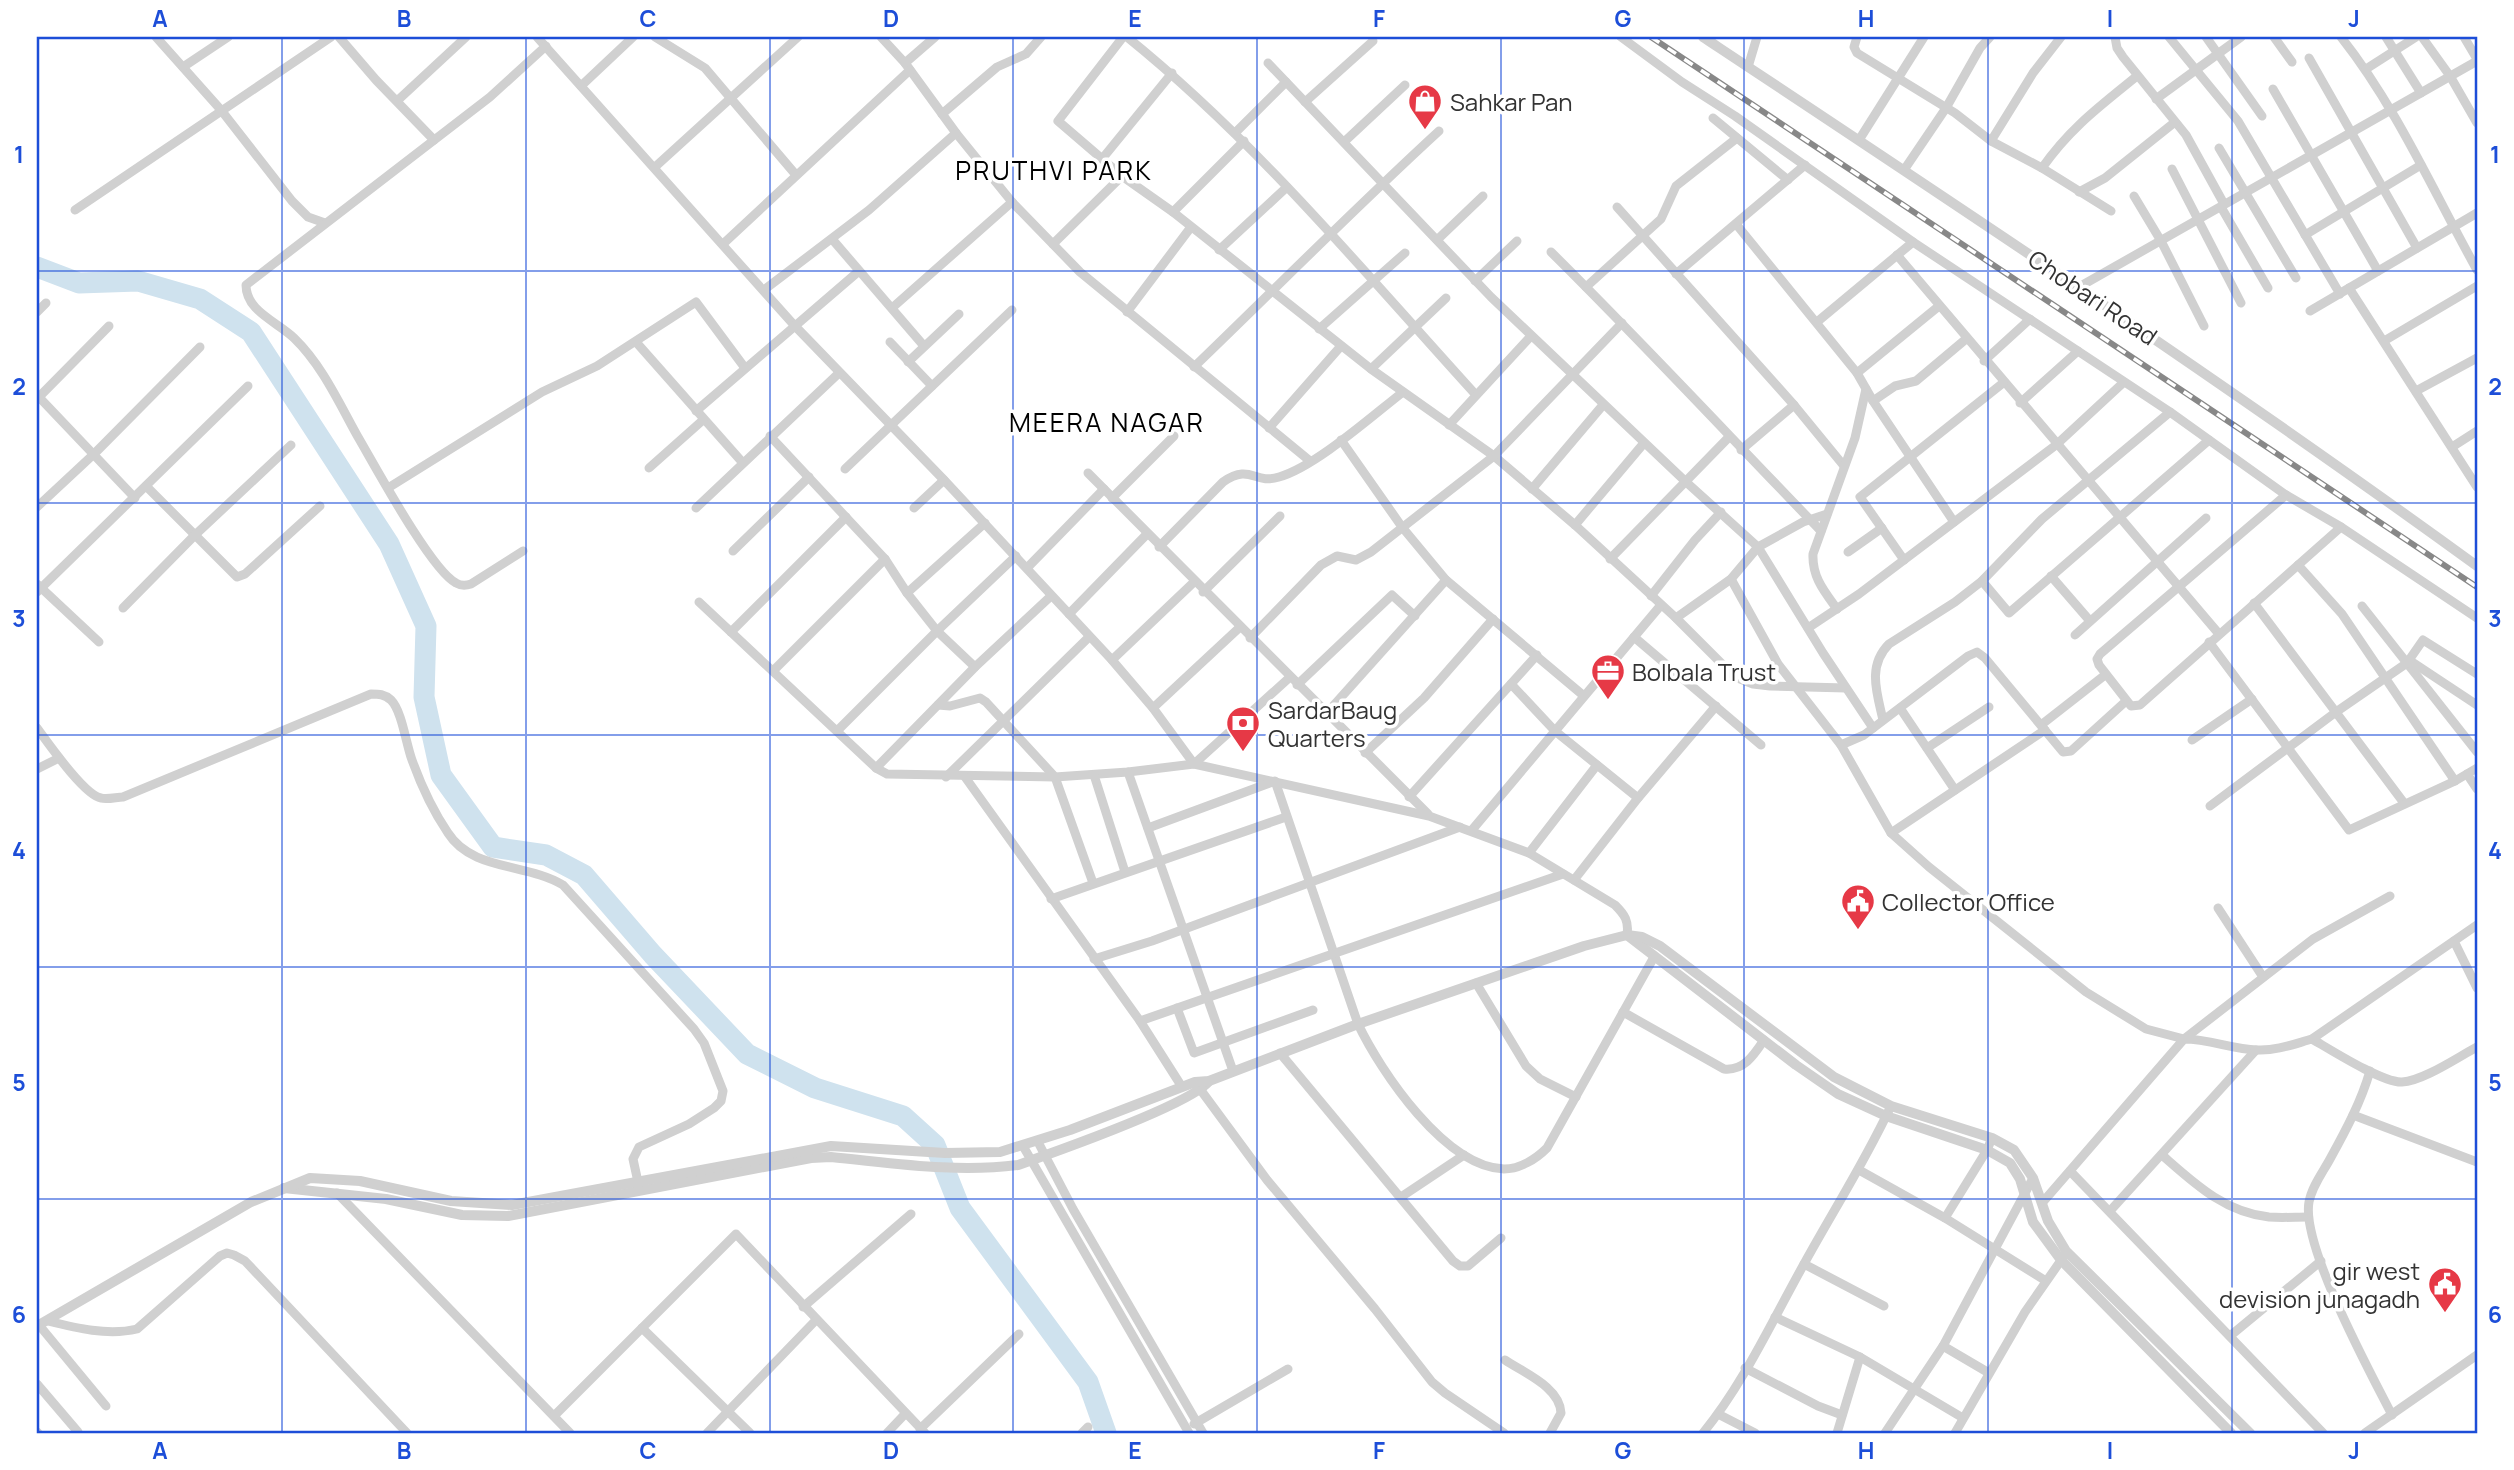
<svg xmlns="http://www.w3.org/2000/svg" width="2514" height="1470" font-family="Manrope,sans-serif">
  <rect width="100%" height="100%" fill="#fff"/>
  <g fill="none" stroke-linecap="round" stroke-linejoin="round">
    <path stroke="#cfe2ee" stroke-width="21" d="M37,267L79,283L138,281L200,299L251,332L389,544L426,626L424,697L441,775L493,847L546,855L584,875L653,955L747,1054L815,1088L903,1116L935,1145L960,1208L1088,1382L1106,1433"/>
    <g stroke="#d0d0d0" stroke-width="9">
      <path d="M156,37L221,110L292,201L308,217L325,223"/>
      <path d="M339,37L376,80L434,140"/>
      <path d="M537,37L794,325L944,480L1112,660L1153,708L1194,764L1289,678"/>
      <path d="M655,37L705,68L796,175"/>
      <path d="M881,37L905,63L956,133L1012,202L1080,272L1310,461"/>
      <path d="M1123,37L1058,121L1122,176L1173,212L1371,369L1494,456L1575,525L1676,618L1735,677L1753,684L1770,686L1846,688"/>
      <path d="M1127,37C1257,142 1364,272 1476,395"/>
      <path d="M1621,37L1682,82L1735,116L1913,242L2170,412L2286,495L2341,527L2477,618"/>
      <path d="M1857,37L1854,47L1857,53L1955,113L1991,141L2042,168L2111,211"/>
      <path d="M2115,37L2117,48L2123,57L2186,135L2224,204"/>
      <path d="M2169,37L2238,121L2340,294"/>
      <path d="M2206,37L2262,116"/>
      <path d="M2274,37L2292,62"/>
      <path d="M2341,37C2397,108 2433,191 2477,270"/>
      <path d="M2386,37L2421,93"/>
      <path d="M2422,37L2450,76L2477,123"/>
      <path d="M2464,37L2477,59"/>
      <path d="M2309,58L2417,248"/>
      <path d="M905,63L935,37"/>
      <path d="M1268,63L1491,297L1685,481L1758,547L1823,653L1873,728"/>
      <path d="M183,67L228,37"/>
      <path d="M1748,67L1757,37"/>
      <path d="M2366,69L2416,37"/>
      <path d="M581,86L633,37"/>
      <path d="M2273,89L2378,271"/>
      <path d="M2156,99L2241,37"/>
      <path d="M397,101L466,37"/>
      <path d="M1305,102L1373,41"/>
      <path d="M942,114L997,67L1026,54L1041,37"/>
      <path d="M1713,118L1788,180"/>
      <path d="M1235,133L1286,82"/>
      <path d="M1859,140L1924,37"/>
      <path d="M1991,141L2033,73L2061,37"/>
      <path d="M1344,142L1405,85"/>
      <path d="M2219,148L2296,278"/>
      <path d="M1102,159L1172,73"/>
      <path d="M655,167L798,37"/>
      <path d="M2042,168C2070,128 2100,106 2137,76"/>
      <path d="M2172,169L2241,303"/>
      <path d="M1904,170L1946,108L1980,48L1990,37"/>
      <path d="M2079,192L2105,178L2175,122"/>
      <path d="M2134,196L2161,241L2204,326"/>
      <path d="M1617,207L1794,405L1844,466"/>
      <path d="M2221,207L2268,288"/>
      <path d="M75,210L331,37"/>
      <path d="M1173,212L1244,141"/>
      <path d="M1736,224L1857,373L1873,401L1954,522"/>
      <path d="M2305,235L2421,165"/>
      <path d="M832,239L924,346"/>
      <path d="M1437,240L1483,196"/>
      <path d="M723,244L910,70"/>
      <path d="M1053,244L1122,176"/>
      <path d="M1219,250L1287,187"/>
      <path d="M1551,252C1643,343 1731,438 1821,531"/>
      <path d="M1897,255L2219,634"/>
      <path d="M1676,274L1805,165"/>
      <path d="M1475,281L1517,241"/>
      <path d="M1586,287L1661,219L1676,186L1737,138"/>
      <path d="M2079,287L2477,61"/>
      <path d="M2349,288L2477,487"/>
      <path d="M764,290L869,210L956,133"/>
      <path d="M892,308L1012,202"/>
      <path d="M2310,311L2477,213"/>
      <path d="M37,312L46,303"/>
      <path d="M1127,312L1191,227"/>
      <path d="M1817,322L1913,242"/>
      <path d="M1319,329L1405,253"/>
      <path d="M2384,341L2477,286"/>
      <path d="M636,342L743,463"/>
      <path d="M890,342L932,386"/>
      <path d="M1984,361L2030,319"/>
      <path d="M908,362L959,314"/>
      <path d="M1194,367C1276,288 1355,208 1439,131"/>
      <path d="M1371,369L1446,298"/>
      <path d="M1857,373L1939,306"/>
      <path d="M2416,391L2477,358"/>
      <path d="M37,395L135,498"/>
      <path d="M37,399L109,326"/>
      <path d="M1873,401L1895,386L1916,381L1966,339"/>
      <path d="M2020,403L2078,351"/>
      <path d="M696,411L859,271"/>
      <path d="M1449,425L1531,336"/>
      <path d="M1269,428L1341,346"/>
      <path d="M770,436L885,559L907,593L937,631L975,667"/>
      <path d="M1341,440L1402,527L1446,580L1584,696"/>
      <path d="M2452,447L2477,431"/>
      <path d="M1741,450L1794,405"/>
      <path d="M649,468L703,420"/>
      <path d="M845,469L1012,310"/>
      <path d="M1088,473L1428,814"/>
      <path d="M146,486L237,577L245,574L320,506"/>
      <path d="M388,488L542,392L597,366L696,302L745,368"/>
      <path d="M1532,489L1603,405"/>
      <path d="M2286,495L2100,654L2097,659L2099,665L2131,706L2140,705L2341,527"/>
      <path d="M1112,498L1174,436"/>
      <path d="M37,507L95,453L200,347"/>
      <path d="M696,508L839,373"/>
      <path d="M914,508L944,480"/>
      <path d="M1575,525L1644,443"/>
      <path d="M1159,547L1223,482C1251,463 1254,485 1279,477C1315,467 1372,416 1403,392"/>
      <path d="M523,551L471,584C465,586 461,586 456,583C431,570 375,466 358,437C339,403 322,365 294,338C276,321 246,311 246,285L490,97L546,46"/>
      <path d="M733,551L809,477"/>
      <path d="M1848,552L1882,528"/>
      <path d="M1610,559L1729,437"/>
      <path d="M1904,560L1860,497L2003,383"/>
      <path d="M2298,565L2342,614L2455,781"/>
      <path d="M1027,568L1104,489"/>
      <path d="M2051,576L2090,621"/>
      <path d="M1731,579L1778,664L1841,745L1891,833L1929,867L2086,992L2146,1029L2184,1039L2313,939L2390,896"/>
      <path d="M1982,581L2009,613L2209,440"/>
      <path d="M37,584L99,642"/>
      <path d="M37,592L248,386"/>
      <path d="M1203,592L1280,516"/>
      <path d="M907,593L985,523"/>
      <path d="M1651,596L1695,540L1721,512"/>
      <path d="M699,602L876,768L887,774L1055,777L1128,772L1194,764L1429,816L1529,853L1615,905C1625,915 1629,921 1627,935"/>
      <path d="M2254,603L2404,803"/>
      <path d="M2362,606L2477,752"/>
      <path d="M123,608L194,536L291,445"/>
      <path d="M1837,609C1824,591 1812,577 1813,554L1855,438L1866,389"/>
      <path d="M1069,614L1147,534"/>
      <path d="M1676,618L1731,579L1758,547L1803,522L1827,514"/>
      <path d="M1808,628L1859,594L2056,445L2124,382"/>
      <path d="M731,632L846,517"/>
      <path d="M2075,635L2206,518"/>
      <path d="M1634,637L1761,745"/>
      <path d="M1250,638L1321,565L1337,556L1356,560L1371,552L1494,456L1622,323"/>
      <path d="M2209,642L2349,830L2455,781L2477,768"/>
      <path d="M1112,660L1194,582"/>
      <path d="M2409,660L2477,705"/>
      <path d="M773,671L885,559"/>
      <path d="M1511,684L1555,731L1638,798"/>
      <path d="M1297,685L1392,595L1415,616"/>
      <path d="M938,705L950,706L980,698L986,702L1055,777L1093,883"/>
      <path d="M1153,708L1239,628"/>
      <path d="M1900,708L1955,790"/>
      <path d="M1326,714L1446,580"/>
      <path d="M1883,720C1877,693 1867,666 1889,644L1955,602L1982,581L2042,519L2170,412"/>
      <path d="M2041,725L2105,675"/>
      <path d="M37,728C48,743 84,795 101,798C107,800 117,797 123,797L371,694C379,694 384,694 391,700C402,711 406,744 412,760C421,785 433,811 448,833C472,871 527,863 563,885L694,1029L704,1043L723,1091L721,1101L714,1108L689,1124L639,1147L633,1159L638,1182"/>
      <path d="M837,731L937,631L1016,556"/>
      <path d="M2192,740L2252,699"/>
      <path d="M1841,745L1864,735L1968,656L1977,652L1985,658L2063,752L2071,751L2125,702"/>
      <path d="M1927,748L1989,707"/>
      <path d="M1365,753L1424,698L1493,619"/>
      <path d="M876,768L975,667L1051,596"/>
      <path d="M37,769L59,758"/>
      <path d="M1128,772L1233,1071"/>
      <path d="M2467,774L2477,789"/>
      <path d="M1094,775L1125,872"/>
      <path d="M946,777L1089,637"/>
      <path d="M965,777L1140,1021L1182,1087"/>
      <path d="M1409,797L1537,655"/>
      <path d="M2210,806L2336,712L2407,663L2423,640L2477,674"/>
      <path d="M1148,828L1275,781L1358,1024C1381,1072 1445,1167 1504,1169C1520,1169 1536,1159 1547,1148L1654,957"/>
      <path d="M1472,830L1661,605"/>
      <path d="M1891,833L2045,730"/>
      <path d="M1529,853L1597,765"/>
      <path d="M1574,880L1638,798L1716,706"/>
      <path d="M1051,899L1286,817"/>
      <path d="M2218,908L2263,977"/>
      <path d="M2454,941L2477,988"/>
      <path d="M1094,959L1152,941L1460,827"/>
      <path d="M1476,983L1526,1066L1540,1079L1576,1097"/>
      <path d="M1177,1008L1194,1053L1313,1010"/>
      <path d="M1623,1012L1724,1069C1744,1071 1754,1055 1764,1040"/>
      <path d="M1140,1021L1563,874"/>
      <path d="M2312,1039C2331,1050 2383,1083 2402,1082C2423,1081 2458,1057 2477,1047"/>
      <path d="M1280,1053L1453,1261L1460,1266H1468L1501,1238"/>
      <path d="M2370,1071C2361,1102 2346,1130 2330,1159C2323,1172 2312,1186 2309,1202C2301,1245 2370,1372 2392,1415"/>
      <path d="M1197,1085L1267,1180L1375,1309L1432,1382L1445,1393L1504,1433"/>
      <path d="M2353,1115L2477,1162"/>
      <path d="M1038,1142L1073,1209L1203,1433"/>
      <path d="M1023,1146L1189,1433"/>
      <path d="M2162,1155C2194,1183 2224,1212 2269,1217C2282,1218 2295,1217 2308,1217"/>
      <path d="M1859,1170L1945,1218L2046,1281"/>
      <path d="M2070,1171L2323,1433"/>
      <path d="M337,1193L570,1433"/>
      <path d="M1401,1197L1464,1155"/>
      <path d="M2042,1203L2184,1039C2209,1039 2232,1049 2257,1050C2276,1051 2294,1044 2312,1039L2477,925"/>
      <path d="M2110,1211L2256,1050"/>
      <path d="M1945,1218L1987,1150L1992,1138"/>
      <path d="M1804,1264L1884,1306"/>
      <path d="M803,1307L911,1214"/>
      <path d="M1775,1317L1860,1357L1963,1418"/>
      <path d="M48,1321C76,1328 108,1336 137,1329L220,1256L227,1253L234,1255L245,1261L407,1433"/>
      <path d="M39,1325L106,1406"/>
      <path d="M642,1328L750,1433"/>
      <path d="M2230,1336L2321,1261"/>
      <path d="M1943,1346L1989,1373"/>
      <path d="M1505,1360C1524,1373 1560,1387 1561,1413L1550,1433"/>
      <path d="M1745,1368L1818,1406L1842,1415"/>
      <path d="M37,1384L78,1432"/>
      <path d="M1718,1414L1755,1433"/>
      <path d="M554,1416L736,1234L925,1433"/>
      <path d="M1194,1424L1288,1369"/>
      <path d="M920,1429L1019,1334"/>
      <path d="M37,1432L38,1433"/>
      <path d="M707,1433L816,1320"/>
      <path d="M887,1433L905,1414"/>
      <path d="M1082,1433L1088,1427"/>
      <path d="M1703,1433C1744,1383 1772,1321 1804,1264C1832,1213 1864,1163 1889,1110"/>
      <path d="M1837,1433L1860,1357"/>
      <path d="M1885,1433L1943,1346L2033,1178"/>
      <path d="M1955,1433L2025,1312L2064,1256"/>
      <path d="M2365,1433L2477,1355"/>
    </g>
    <g stroke="#d0d0d0" stroke-width="10">
      <path d="M1703,37C1964,210 2224,382 2477,566"/>
      <path d="M1627,935L1796,1065L1838,1094L1886,1116L1987,1150L2010,1163L2020,1179L2033,1222L2061,1260L2231,1433"/>
      <path d="M284,1188L386,1199L462,1215L508,1216L811,1158L831,1157C894,1163 955,1173 1018,1165C1052,1153 1192,1104 1209,1081"/>
      <path d="M37,1326L251,1202L310,1178L360,1181L451,1201L512,1205L831,1146L945,1153L1000,1152L1070,1130L1195,1082L1209,1081L1358,1024L1584,946L1627,935L1642,937L1660,946L1834,1077L1891,1106L1992,1138L2014,1150L2033,1178L2048,1221L2066,1251L2250,1433"/>
    </g>
    <g stroke="#888" stroke-width="6">
      <path id="rail" d="M1651,37L2477,587"/>
    </g>
    <use href="#rail" stroke="#fff" stroke-width="3.5" stroke-dasharray="10" stroke-linecap="butt"/>
  </g>
  <path fill="none" stroke="#1d4ed8" stroke-width="2" stroke-opacity="0.55" d="M282,37V1433M526,37V1433M770,37V1433M1013,37V1433M1257,37V1433M1501,37V1433M1744,37V1433M1988,37V1433M2232,37V1433M37,271H2477M37,503H2477M37,735H2477M37,967H2477M37,1199H2477"/>
  <defs>
    <g id="shop-pin" transform="scale(1.75)"><path d="M0 17L-7.5 6A9.5 9.5 0 1 1 7.5 6Z" fill="#e63946" stroke="#fff"/><path d="M-5-2.5h2.3a2.7 3.5 0 0 1 5.4 0H5L5.5 6h-11ZM-1.5-2.5h3a1.5 2.3 0 0 0-3 0Z" fill="#fff"/></g>
    <g id="office-pin" transform="scale(1.75)"><path d="M0 17L-7.5 6A9.5 9.5 0 1 1 7.5 6Z" fill="#e63946" stroke="#fff"/><path d="M-6-3h4V-5.5h4V-3h4V5H-6ZM-1-4.5V-3h2v-1.5ZM-6 0V1H6V0Z" fill="#fff"/></g>
    <g id="bank-pin" transform="scale(1.75)"><path d="M0 17L-7.5 6A9.5 9.5 0 1 1 7.5 6Z" fill="#e63946" stroke="#fff"/><path d="M-6-4H6V4H-6ZM0-2.3a2.3 2.3 0 1 0 0 4.6a2.3 2.3 0 1 0 0-4.6Z" fill="#fff"/></g>
    <g id="civic-pin" transform="scale(1.75)"><path d="M0 17L-7.5 6A9.5 9.5 0 1 1 7.5 6Z" fill="#e63946" stroke="#fff"/><path d="M-.6-6.5H3V-4.5H.6V-3L4-1V1h2V6H-6V1h2V-1L-.6-3ZM-1.2 2.5V6h2.4V2.5Z" fill="#fff"/></g>
  </defs>
  <g fill-rule="evenodd">
    <use href="#shop-pin" x="1425" y="101"/>
    <use href="#office-pin" x="1608" y="671"/>
    <use href="#bank-pin" x="1243" y="723"/>
    <use href="#civic-pin" x="1858" y="901"/>
    <use href="#civic-pin" x="2445" y="1284"/>
  </g>
  <g text-anchor="middle" dominant-baseline="central" stroke-width="7" stroke-linejoin="round" paint-order="stroke">
    <g font-size="24" fill="#333" stroke="#fff" text-anchor="start">
      <text x="1450" y="101">Sahkar Pan</text>
      <text x="1632" y="671">Bolbala Trust</text>
      <text x="1268" y="709">SardarBaug<tspan x="1268" dy="28">Quarters</tspan></text>
      <text x="1882" y="901">Collector Office</text>
      <text x="2420" y="1270" text-anchor="end">gir west<tspan x="2420" dy="28">devision junagadh</tspan></text>
    </g>
    <g font-size="24" fill="#333" stroke="#fff">
      <text transform="translate(2093 297) rotate(34)">Chobari Road</text>
    </g>
    <g font-size="26" letter-spacing="2" fill="#000" stroke="#fff">
      <text x="1054" y="170">PRUTHVI PARK</text>
      <text x="1107" y="422">MEERA NAGAR</text>
    </g>
  </g>
  <rect width="2514" height="1470" fill="none" stroke="#ffffff" stroke-width="77"/>
  <rect x="38" y="38" width="2438" height="1394" fill="none" stroke="#1d4ed8" stroke-width="2.5"/>
  <g font-size="23" text-anchor="middle" font-weight="bold" fill="#1d4ed8">
    <text x="160" y="27">A</text>
    <text x="404" y="27">B</text>
    <text x="648" y="27">C</text>
    <text x="891" y="27">D</text>
    <text x="1135" y="27">E</text>
    <text x="1379" y="27">F</text>
    <text x="1623" y="27">G</text>
    <text x="1866" y="27">H</text>
    <text x="2110" y="27">I</text>
    <text x="2354" y="27">J</text>
    <text x="19" y="163">1</text>
    <text x="2495" y="163">1</text>
    <text x="19" y="395">2</text>
    <text x="2495" y="395">2</text>
    <text x="19" y="627">3</text>
    <text x="2495" y="627">3</text>
    <text x="19" y="859">4</text>
    <text x="2495" y="859">4</text>
    <text x="19" y="1091">5</text>
    <text x="2495" y="1091">5</text>
    <text x="19" y="1323">6</text>
    <text x="2495" y="1323">6</text>
    <text x="160" y="1459">A</text>
    <text x="404" y="1459">B</text>
    <text x="648" y="1459">C</text>
    <text x="891" y="1459">D</text>
    <text x="1135" y="1459">E</text>
    <text x="1379" y="1459">F</text>
    <text x="1623" y="1459">G</text>
    <text x="1866" y="1459">H</text>
    <text x="2110" y="1459">I</text>
    <text x="2354" y="1459">J</text>
  </g>
</svg>
